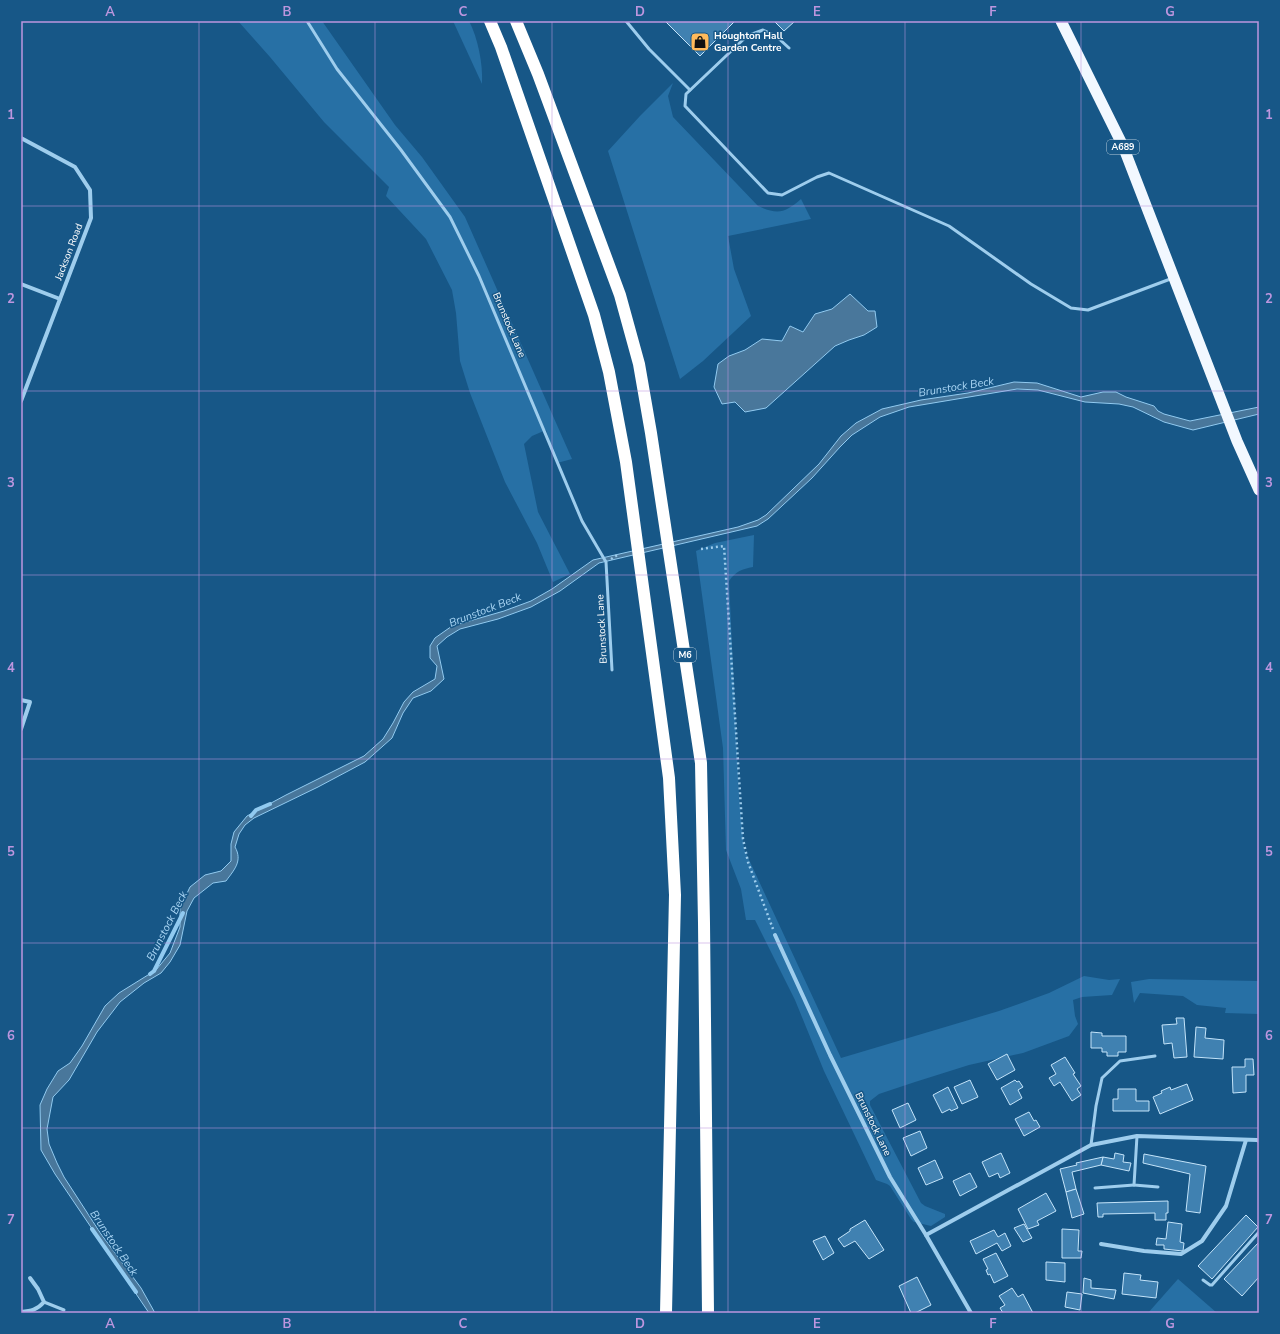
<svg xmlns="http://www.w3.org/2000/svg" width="1280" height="1334" font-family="'Nunito Sans',sans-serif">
  <rect width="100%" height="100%" fill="#175787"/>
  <g fill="#2770a5">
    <path d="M238,21H322L395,125L422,157L465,217L572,459L557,463L546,430L532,436L524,444L538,512L570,574L553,582L537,543L505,482L470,393L460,361L456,313L452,290L426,239L386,196L389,187L324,122L270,57Z"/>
    <path d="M453,21H469C478,38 483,64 482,84Z"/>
    <path d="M673,83L668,96L673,117L758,206C778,215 785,213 801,199L811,219L728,236L734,269L751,316L703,361L680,379L608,151L640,116Z"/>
    <path d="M754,535L753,567C742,569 736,571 729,581L739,796L744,849L841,1058L999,1011L1049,993L1084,976L1109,980L1120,979L1112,995L1082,997L1073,1000L1075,1016L1078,1024L1069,1036L1023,1053L969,1065L915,1082L879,1094L870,1101V1105L921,1203L925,1206L945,1214V1217L931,1226L914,1222L911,1219L890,1186L887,1184L876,1180L824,1071L795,1000L755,920H746L741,889L726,850L723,748L696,551L715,543Z"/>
    <path d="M1149,979L1259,981V1014L1225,1013L1226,1008L1197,1005L1183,996L1140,993L1134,1003L1131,982Z"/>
    <path d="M1178,1279L1217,1313H1148Z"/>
  </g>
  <g fill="#49779b" stroke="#91caf0">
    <path d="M850,294L868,311H875L877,327L864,335L849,340L835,346L766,408L745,412L735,402L722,404L714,387L718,364L729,356L745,350L762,339L782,341L790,326L803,332L815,314L832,309Z"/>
    <path d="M1014,382L1037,383L1081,397L1103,392H1116L1126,397L1154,406L1158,411L1164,414L1190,421L1259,407V414L1193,430L1164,422L1133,407L1119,404L1085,402L1038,390L1017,389L909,407L880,417L852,435L840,447L812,478L768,519L757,526L599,563L560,591L531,607L498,619L460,629L447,637L437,646L444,679L431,691L413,698L403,713L392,738L365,762L318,787L254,818L245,825L239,834L235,847C243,861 234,870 226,881L213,883L194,898L187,911L180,945L170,962L161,973L144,983L120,1002L97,1032L69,1080L53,1097L47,1129L49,1144L57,1163L64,1177L101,1234L141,1288L155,1313H149L55,1174L41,1150L40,1105L47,1089L58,1071L70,1063L82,1046L105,1006L119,993L156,970L170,953L180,927V908L190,887L205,875L221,871L231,861V844L234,832L247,816L286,795L364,756L383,739L393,723L404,702L413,692L435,679L437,666L430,658V646L435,638L452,626L504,611L531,601L552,589L593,560L738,527L758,520L766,515L819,464L841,436L856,423L882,409L921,400L968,393Z"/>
  </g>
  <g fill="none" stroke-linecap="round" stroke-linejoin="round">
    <g stroke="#91caf0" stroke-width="4">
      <path d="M251,816L256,810L270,804"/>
      <path d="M150,974L154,971L183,913"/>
      <path d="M92,1229L136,1292"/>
    </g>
  </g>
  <g fill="#4081b1" stroke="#c4e4fa">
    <path d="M665,21H735L700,56Z"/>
    <path d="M774,21H795L784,31Z"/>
    <path d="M1176,1018H1184L1187,1057L1174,1058L1172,1043L1164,1044L1162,1025L1177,1024Z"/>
    <path d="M1196,1027L1206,1028L1205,1038L1224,1040L1223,1059L1194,1057Z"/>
    <path d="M1091,1032L1102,1033V1036H1126V1052H1118V1056H1107V1052H1102V1048H1091Z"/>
    <path d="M1007,1054L1015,1070L997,1080L988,1064Z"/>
    <path d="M1065,1057L1075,1073L1073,1074L1081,1086L1077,1089L1081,1095L1072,1101L1060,1082L1054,1086L1049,1078L1056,1074L1051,1065Z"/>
    <path d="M1245,1059H1253L1254,1075H1246V1092L1233,1093L1232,1067H1245Z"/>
    <path d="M970,1080L978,1097L962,1104L954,1087Z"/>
    <path d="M1015,1080L1017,1082L1019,1081L1023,1087L1018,1090L1022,1098L1010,1105L1001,1088Z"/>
    <path d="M1187,1084L1193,1100L1160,1114L1153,1097L1162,1093L1161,1091L1170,1087L1171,1090Z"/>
    <path d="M948,1087L958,1108L951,1111L950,1109L942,1113L933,1095Z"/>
    <path d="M1118,1089H1136V1101H1149V1111H1113V1099H1118Z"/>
    <path d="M908,1103L916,1120L900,1128L892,1110Z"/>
    <path d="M1029,1112L1034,1121L1036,1120L1040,1127L1024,1136L1015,1119Z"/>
    <path d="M920,1131L927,1148L911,1156L903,1138Z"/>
    <path d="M1001,1153L1010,1173L1000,1178L998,1173L989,1177L982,1162Z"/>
    <path d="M1115,1153L1124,1155L1123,1162L1131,1163L1129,1171L1101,1165L1103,1157L1114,1159Z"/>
    <path d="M1144,1154L1206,1166L1200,1213L1186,1211L1190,1174L1143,1163Z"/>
    <path d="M1103,1157L1101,1165L1072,1172L1076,1189L1066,1192L1060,1169L1077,1165L1076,1163Z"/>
    <path d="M935,1160L943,1178L926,1185L918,1168Z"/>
    <path d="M970,1173L977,1187L960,1196L953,1181Z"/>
    <path d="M1076,1189L1084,1214L1072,1218L1066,1192Z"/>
    <path d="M1046,1193L1056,1211L1037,1221L1039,1225L1028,1229L1018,1209Z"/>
    <path d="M1168,1201V1213H1166V1220H1155V1213L1103,1214V1217H1098L1097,1203Z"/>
    <path d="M1246,1215L1258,1227L1212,1279L1198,1266Z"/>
    <path d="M865,1220L884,1250L869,1259L855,1241L844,1247L838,1239L850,1231V1229Z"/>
    <path d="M1168,1222L1182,1224L1180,1242L1184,1243L1183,1251L1164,1249V1245H1156L1157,1238L1166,1239Z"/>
    <path d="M1024,1224L1032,1238L1023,1242L1014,1228Z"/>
    <path d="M1062,1229L1079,1230L1078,1251H1082L1081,1258H1062Z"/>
    <path d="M994,1230L998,1237L1005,1233L1011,1246L1002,1251L997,1243L976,1254L970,1241Z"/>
    <path d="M825,1236L834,1253L823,1260L813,1241Z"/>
    <path d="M1259,1242V1277L1242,1296L1224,1279Z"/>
    <path d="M996,1253L1008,1276L994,1283L990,1274L988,1275L986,1270L988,1269L983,1259Z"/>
    <path d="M1046,1262L1065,1263V1282L1046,1280Z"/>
    <path d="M1124,1273L1141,1275L1140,1280L1158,1282L1156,1298L1122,1294Z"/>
    <path d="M917,1277L931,1305L915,1313H911L899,1286Z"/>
    <path d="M1084,1278L1091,1280V1288L1116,1290L1114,1299L1083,1293Z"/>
    <path d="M1012,1288L1018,1297L1023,1294L1033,1313H1003L1000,1308L1005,1305L999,1296Z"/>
    <path d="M1067,1292L1082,1294L1080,1310L1065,1307Z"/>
  </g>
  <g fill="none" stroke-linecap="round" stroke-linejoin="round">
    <g stroke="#9ecded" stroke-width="2.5" stroke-dasharray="2 3" stroke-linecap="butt">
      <path d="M701,549L724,546L743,839L748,862L773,929"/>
      <path d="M611,559L619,554"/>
    </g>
    <g stroke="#9ecded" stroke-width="3">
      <path d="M307,21L337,69L401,150L450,217L479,276L582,521L606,562L612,670"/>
      <path d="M626,21L649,49L690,90"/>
      <path d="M789,48L776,36L763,30L747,36L686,94L685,106L768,193L782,195L817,177L829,173L949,226L1031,284L1071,308L1088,310L1173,278"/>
      <path d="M1137,1136L1134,1185L1158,1187"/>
      <path d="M1091,1145L1096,1106L1102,1078L1120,1061L1155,1056"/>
      <path d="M1095,1188L1134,1185"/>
      <path d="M1203,1280L1210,1285H1212L1259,1232"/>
      <path d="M44,1302L64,1310"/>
    </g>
    <g stroke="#9ecded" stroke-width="4">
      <path d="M21,138L75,167L90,190L91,218L21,401"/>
      <path d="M21,284L60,299"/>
      <path d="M21,700L30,702L21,729"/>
      <path d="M775,935L830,1055L890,1177L926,1235L971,1313"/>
      <path d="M926,1235L1091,1145L1137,1136L1257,1140L1259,1141"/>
      <path d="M1101,1244L1144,1251L1181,1254L1202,1241L1226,1206L1246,1140"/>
      <path d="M21,1312C31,1311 37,1310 44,1302L38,1289L30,1278"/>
    </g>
    <path stroke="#f2f8ff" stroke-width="11" d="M1061,21L1123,146L1237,441L1259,490"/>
    <g stroke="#fff" stroke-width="12">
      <path d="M490,21L501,47L594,315L609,372L626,462L669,778L675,895L666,1313"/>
      <path d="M516,21L538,74L620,295L639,364L651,433L701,763L704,923L708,1313"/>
    </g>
  </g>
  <path fill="none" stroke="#bd96df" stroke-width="1" stroke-opacity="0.55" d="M199,21V1313M375,21V1313M552,21V1313M728,21V1313M905,21V1313M1081,21V1313M21,206H1259M21,391H1259M21,575H1259M21,759H1259M21,943H1259M21,1128H1259"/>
  <defs>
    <g id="shop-square" transform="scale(1)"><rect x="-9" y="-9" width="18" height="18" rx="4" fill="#ffba5b" stroke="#175787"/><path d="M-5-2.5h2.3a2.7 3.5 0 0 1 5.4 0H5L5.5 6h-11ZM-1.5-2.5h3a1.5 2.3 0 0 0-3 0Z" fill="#111"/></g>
  </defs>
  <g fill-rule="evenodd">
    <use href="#shop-square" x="700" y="42"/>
  </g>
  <g text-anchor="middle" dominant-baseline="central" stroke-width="3" stroke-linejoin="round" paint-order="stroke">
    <g fill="#175787" stroke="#b9cddb" stroke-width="1">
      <rect x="1107" y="140" width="32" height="14" rx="3"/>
      <rect x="674" y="648" width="22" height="14" rx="3"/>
    </g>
    <g font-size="9" font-weight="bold" fill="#fff">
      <text x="1123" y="147">A689</text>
      <text x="685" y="655">M6</text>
    </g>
    <g font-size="10" font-weight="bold" fill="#fff" stroke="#175787" text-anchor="start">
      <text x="714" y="36">Houghton Hall<tspan x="714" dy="12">Garden Centre</tspan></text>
    </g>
    <g font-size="10" fill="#fff" stroke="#175787">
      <text transform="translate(69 252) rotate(-69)">Jackson Road</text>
      <text transform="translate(509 325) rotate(67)">Brunstock Lane</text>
      <text transform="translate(602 629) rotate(-93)">Brunstock Lane</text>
      <text transform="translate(873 1124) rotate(64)">Brunstock Lane</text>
    </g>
    <g font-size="11" font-style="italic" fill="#aad6f5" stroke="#175787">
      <text transform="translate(956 387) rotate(-9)">Brunstock Beck</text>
      <text transform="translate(485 610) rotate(-21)">Brunstock Beck</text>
      <text transform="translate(167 926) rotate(-63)">Brunstock Beck</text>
      <text transform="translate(114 1243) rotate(56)">Brunstock Beck</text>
    </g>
  </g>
  <rect width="1280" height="1334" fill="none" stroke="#175787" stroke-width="44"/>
  <rect x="22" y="22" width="1236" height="1290" fill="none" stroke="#bd96df" stroke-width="1.5"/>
  <g font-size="13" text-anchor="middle" font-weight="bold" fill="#bd96df">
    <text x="110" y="16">A</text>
    <text x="287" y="16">B</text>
    <text x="463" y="16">C</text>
    <text x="640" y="16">D</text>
    <text x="817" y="16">E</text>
    <text x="993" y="16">F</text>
    <text x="1170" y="16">G</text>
    <text x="11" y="119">1</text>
    <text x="1269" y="119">1</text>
    <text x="11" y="303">2</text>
    <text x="1269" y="303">2</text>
    <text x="11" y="487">3</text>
    <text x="1269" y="487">3</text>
    <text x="11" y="672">4</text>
    <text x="1269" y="672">4</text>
    <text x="11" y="856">5</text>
    <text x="1269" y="856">5</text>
    <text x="11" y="1040">6</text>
    <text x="1269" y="1040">6</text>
    <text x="11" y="1224">7</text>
    <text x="1269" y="1224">7</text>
    <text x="110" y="1328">A</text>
    <text x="287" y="1328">B</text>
    <text x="463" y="1328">C</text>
    <text x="640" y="1328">D</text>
    <text x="817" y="1328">E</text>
    <text x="993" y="1328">F</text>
    <text x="1170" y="1328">G</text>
  </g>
</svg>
